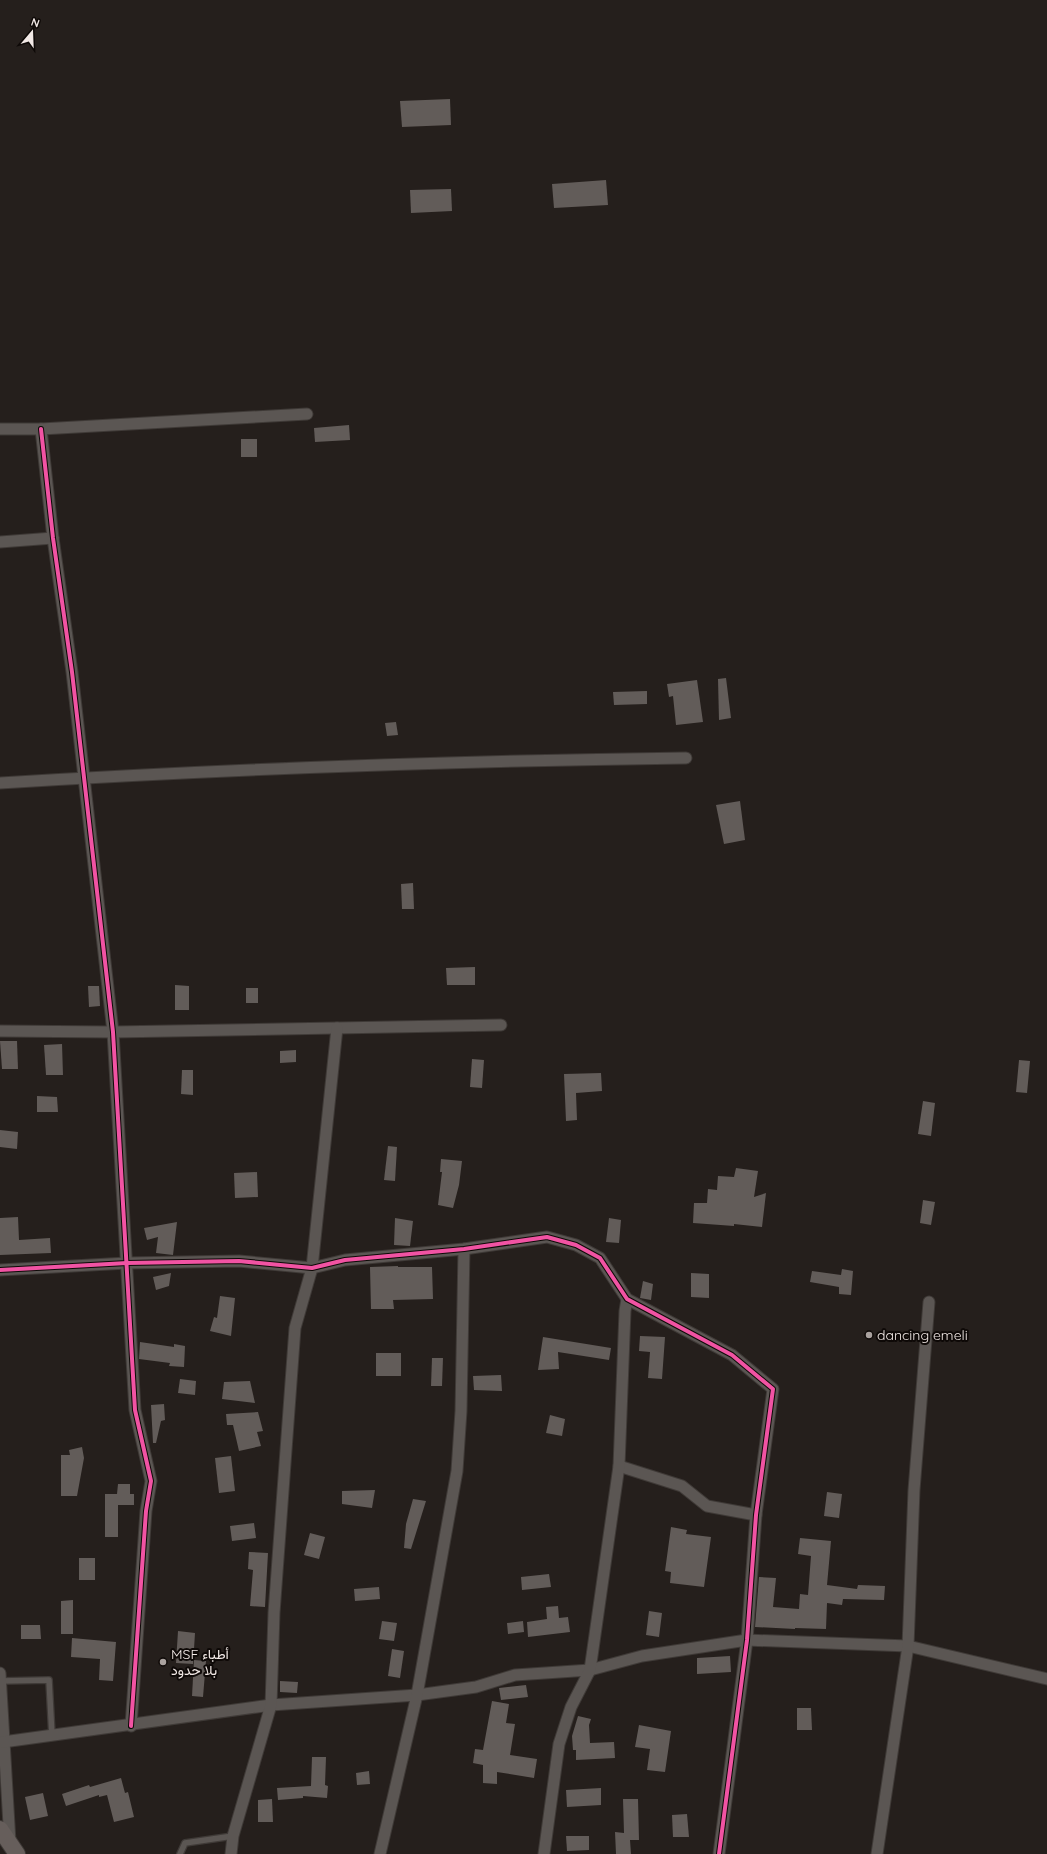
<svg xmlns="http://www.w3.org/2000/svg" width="1047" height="1854" font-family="Quicksand,Vazirmatn,sans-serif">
  <rect width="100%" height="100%" fill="#251f1c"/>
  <g fill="#625c59">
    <path d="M450,99L451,125L402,127L400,101Z"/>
    <path d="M606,180L608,205L554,208L552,184Z"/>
    <path d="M451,189L452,211L411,213L410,190Z"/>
    <path d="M349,425L350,440L315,442L314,428Z"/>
    <rect x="241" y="439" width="16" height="18"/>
    <path d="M726,678L731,718L719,720L718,679Z"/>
    <path d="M697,680L703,722L676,725L673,696L669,697L667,684Z"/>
    <path d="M647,691V704L614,705L613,692Z"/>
    <path d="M396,722L398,735L387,736L385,723Z"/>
    <path d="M740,801L745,840L724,844L716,805Z"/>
    <path d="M413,883L414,909H402L401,884Z"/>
    <path d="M475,967V985H447L446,968Z"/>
    <path d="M175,985L189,986V1010H175Z"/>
    <path d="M88,986H99L100,1006L89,1007Z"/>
    <rect x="246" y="988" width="12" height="15"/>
    <path d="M0,1041H17L18,1069H2Z"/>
    <path d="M62,1044L63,1075H46L44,1045Z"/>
    <path d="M296,1050V1062L280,1063V1051Z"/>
    <path d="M472,1059L484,1060L482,1088L470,1087Z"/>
    <path d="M1019,1060L1030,1061L1027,1093L1016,1092Z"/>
    <path d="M182,1070H193V1095L181,1094Z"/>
    <path d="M601,1073L602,1091L576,1093L577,1120L566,1121L564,1074Z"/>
    <path d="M37,1096L57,1097L58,1112H37Z"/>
    <path d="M923,1101L935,1103L931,1136L918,1134Z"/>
    <path d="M0,1130L18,1132L17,1149L0,1147Z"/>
    <path d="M388,1146L397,1147L395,1181L384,1180Z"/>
    <path d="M441,1159L462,1161L459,1185L453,1208L438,1205L442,1172H440Z"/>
    <path d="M736,1168L758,1171L754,1197L766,1193L762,1227L734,1224V1226L693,1223L694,1203H707L708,1189L717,1190L718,1176L734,1177Z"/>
    <path d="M257,1172L258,1197L235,1198L234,1173Z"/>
    <path d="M923,1200L935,1202L931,1225L920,1223Z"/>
    <path d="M18,1217L19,1240L50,1238L51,1253L0,1255V1218Z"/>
    <path d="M395,1218L413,1221L410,1246L394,1245Z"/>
    <path d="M609,1218L621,1220L619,1243L606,1242Z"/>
    <path d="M177,1222L173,1255L156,1253L158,1237L147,1240L144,1228Z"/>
    <path d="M398,1266V1267H432L433,1299L393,1300L394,1309H371L370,1267Z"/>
    <path d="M842,1269L853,1271L851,1295L839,1294V1287L810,1282L812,1271L841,1275Z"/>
    <path d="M171,1273L169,1286L156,1290L153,1277Z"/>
    <path d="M691,1273L709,1274V1298L691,1297Z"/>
    <path d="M643,1281L653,1284L651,1300L640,1298Z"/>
    <path d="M220,1296L235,1298L231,1336L210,1331L214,1317L217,1318Z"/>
    <path d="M640,1336L665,1337L662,1379L648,1378L650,1352L639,1351Z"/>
    <path d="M543,1337L611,1348L609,1360L558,1352L559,1369L538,1370Z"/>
    <path d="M140,1342L174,1347V1344L185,1346L184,1367L169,1366L170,1363L139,1359Z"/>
    <rect x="376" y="1353" width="25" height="23"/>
    <path d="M432,1358H443L442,1386H431Z"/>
    <path d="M501,1375L502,1391L474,1390L473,1376Z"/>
    <path d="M180,1379L196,1381L195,1395L178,1393Z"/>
    <path d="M250,1381L255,1403L222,1399L224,1382Z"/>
    <path d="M164,1404L165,1420L161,1421L156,1443H153L151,1405Z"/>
    <path d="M258,1412L263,1431L257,1432L261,1446L239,1451L233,1425H227L226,1414Z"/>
    <path d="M550,1415L565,1419L562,1436L546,1433Z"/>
    <path d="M82,1447L84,1458L77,1496H61V1455H70L69,1450Z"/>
    <path d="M231,1456L235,1491L219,1493L215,1458Z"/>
    <path d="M118,1484H130V1494H134V1505H118V1537H105V1494H117Z"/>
    <path d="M375,1490L372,1508L342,1504V1491Z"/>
    <path d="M827,1492L842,1494L839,1518L824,1516Z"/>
    <path d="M413,1499L426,1501L411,1549L404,1548L406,1524Z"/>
    <path d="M254,1523L256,1538L232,1541L230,1526Z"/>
    <path d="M671,1527L687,1530L686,1534L711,1537L704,1587L670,1583L671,1572L665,1571Z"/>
    <path d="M310,1533L325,1537L319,1559L304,1555Z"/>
    <path d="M800,1538L831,1541L827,1585L857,1589L858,1585L885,1586L884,1600L843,1599L842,1605L827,1603L826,1629L795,1628V1629L755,1627L759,1577L776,1578L773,1607L799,1609L800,1594L808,1595L811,1556L798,1554Z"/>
    <path d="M249,1552L268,1553L265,1607L250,1606L253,1570L248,1569Z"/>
    <rect x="79" y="1558" width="16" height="22"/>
    <path d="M549,1574L551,1587L522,1590L521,1577Z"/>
    <path d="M379,1587L380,1599L355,1601L354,1589Z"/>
    <path d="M73,1600V1634H61V1601Z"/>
    <path d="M558,1606L559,1618L568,1617L570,1632L528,1637L527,1622L547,1619L546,1607Z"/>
    <path d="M649,1611L662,1613L659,1637L646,1635Z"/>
    <path d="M382,1621L397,1623L394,1641L379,1639Z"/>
    <path d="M523,1621L524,1632L508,1634L507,1623Z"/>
    <path d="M21,1625H40L41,1639H21Z"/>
    <path d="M178,1631L195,1633L193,1664L176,1663Z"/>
    <path d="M72,1638L116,1642L113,1681L99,1680L100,1659L71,1657Z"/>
    <path d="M392,1649L404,1651L400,1678L388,1676Z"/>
    <path d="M730,1656L731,1672L697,1674V1658Z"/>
    <path d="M194,1660L206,1661L203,1697L192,1696Z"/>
    <path d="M280,1681L298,1682L297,1693L280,1692Z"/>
    <path d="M526,1685L528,1697L501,1700L499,1688Z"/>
    <path d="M492,1701L509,1704L506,1723L515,1724L510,1755L537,1759L534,1778L497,1772V1784L483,1783V1765L473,1763L475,1749L483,1750Z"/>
    <path d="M797,1708H811L812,1730H797Z"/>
    <path d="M578,1716L591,1719L589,1725L590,1743L614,1742L615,1758L576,1760V1750H573L572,1736Z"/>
    <path d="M639,1725L671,1731L665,1772L647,1770L650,1749L635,1747Z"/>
    <path d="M312,1757H326L325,1785L328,1786L327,1798L303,1796V1798L278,1800L277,1788L311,1786Z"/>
    <path d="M369,1771L370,1784L357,1785L356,1773Z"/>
    <path d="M121,1778L125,1793L128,1792L134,1817L114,1822L107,1795L99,1797V1795L66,1806L62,1794L89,1785L90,1787Z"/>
    <path d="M601,1788V1805L567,1807L566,1790Z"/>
    <path d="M43,1793L48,1816L30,1820L25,1797Z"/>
    <path d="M272,1799L273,1822H258V1800Z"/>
    <path d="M623,1799H638L639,1840H630L631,1854H616L615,1832L624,1833Z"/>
    <path d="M687,1814L689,1837H673L672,1815Z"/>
    <path d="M566,1836H589V1850L567,1851Z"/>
  </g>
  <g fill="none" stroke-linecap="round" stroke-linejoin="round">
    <g stroke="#3f3a37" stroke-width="8">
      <g id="service">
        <path d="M0,1681L49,1680L52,1736"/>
        <path d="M180,1854L185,1843L233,1836"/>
      </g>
    </g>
    <g stroke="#3f3a37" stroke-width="13">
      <g id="minor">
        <path d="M0,429H41L307,414"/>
        <path d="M41,429L53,538L72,672L113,1032L135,1410L151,1481L146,1511L131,1726"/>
        <path d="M0,542L53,538"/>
        <path d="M0,783C228,769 457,761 686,758"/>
        <path d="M0,1031L113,1032L501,1025"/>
        <path d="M0,1270L127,1263L239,1261L312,1268L345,1260L464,1249L547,1237L576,1245L600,1258L627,1299L732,1355L773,1389L756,1515L747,1640L719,1854"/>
        <path d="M619,1466L682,1486L707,1506L756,1515"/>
        <path d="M0,1673L10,1842"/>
        <path d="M3,1742L271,1705L417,1695L476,1687L515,1675L590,1670L642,1656L747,1640L908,1646L1047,1679"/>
        <path d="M231,1854L233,1836L271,1705L274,1613L295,1328L312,1268L337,1028"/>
        <path d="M380,1854L417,1695L457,1471L461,1411L464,1249"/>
        <path d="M544,1854L559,1744L571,1707L590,1670L619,1466L625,1311L627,1299"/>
        <path d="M877,1854L908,1646L914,1490L929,1302"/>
      </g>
    </g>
    <g stroke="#3f3a37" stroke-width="18">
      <path id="secondary" d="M0,1829L17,1854"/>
    </g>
    <use href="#service" stroke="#5b5653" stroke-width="5.5"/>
    <use href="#minor" stroke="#5b5653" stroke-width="11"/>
    <use href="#secondary" stroke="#665e5b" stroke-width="16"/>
    <g stroke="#0e0907" stroke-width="6">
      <g id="cycleway">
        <path d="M41,429L53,538L72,672L113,1032L135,1410L151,1481L146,1511L131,1726"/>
        <path d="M0,1270L127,1263L239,1261L312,1268L345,1260L464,1249L547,1237L576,1245L600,1258L627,1299L732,1355L773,1389L756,1515L747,1640L719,1854"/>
      </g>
    </g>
    <use href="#cycleway" stroke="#f153a3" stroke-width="4"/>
  </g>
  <g fill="#aaa29f" stroke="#0e0907" stroke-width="1.5">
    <circle cx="869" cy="1335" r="4"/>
    <circle cx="163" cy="1662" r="4"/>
  </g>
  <g text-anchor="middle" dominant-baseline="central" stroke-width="4" stroke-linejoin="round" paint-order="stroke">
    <g font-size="14" fill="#f2e9e6" stroke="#0e0907" text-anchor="start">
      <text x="877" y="1335">dancing emeli</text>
      <text x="171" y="1654">MSF أطباء<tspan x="171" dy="16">بلا حدود</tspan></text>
    </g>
  </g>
  <g transform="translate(32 32) rotate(19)" stroke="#0e0907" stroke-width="3" paint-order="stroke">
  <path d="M0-3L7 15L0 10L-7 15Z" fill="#f2e9e6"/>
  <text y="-6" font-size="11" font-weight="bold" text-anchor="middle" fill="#f2e9e6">N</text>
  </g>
</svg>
